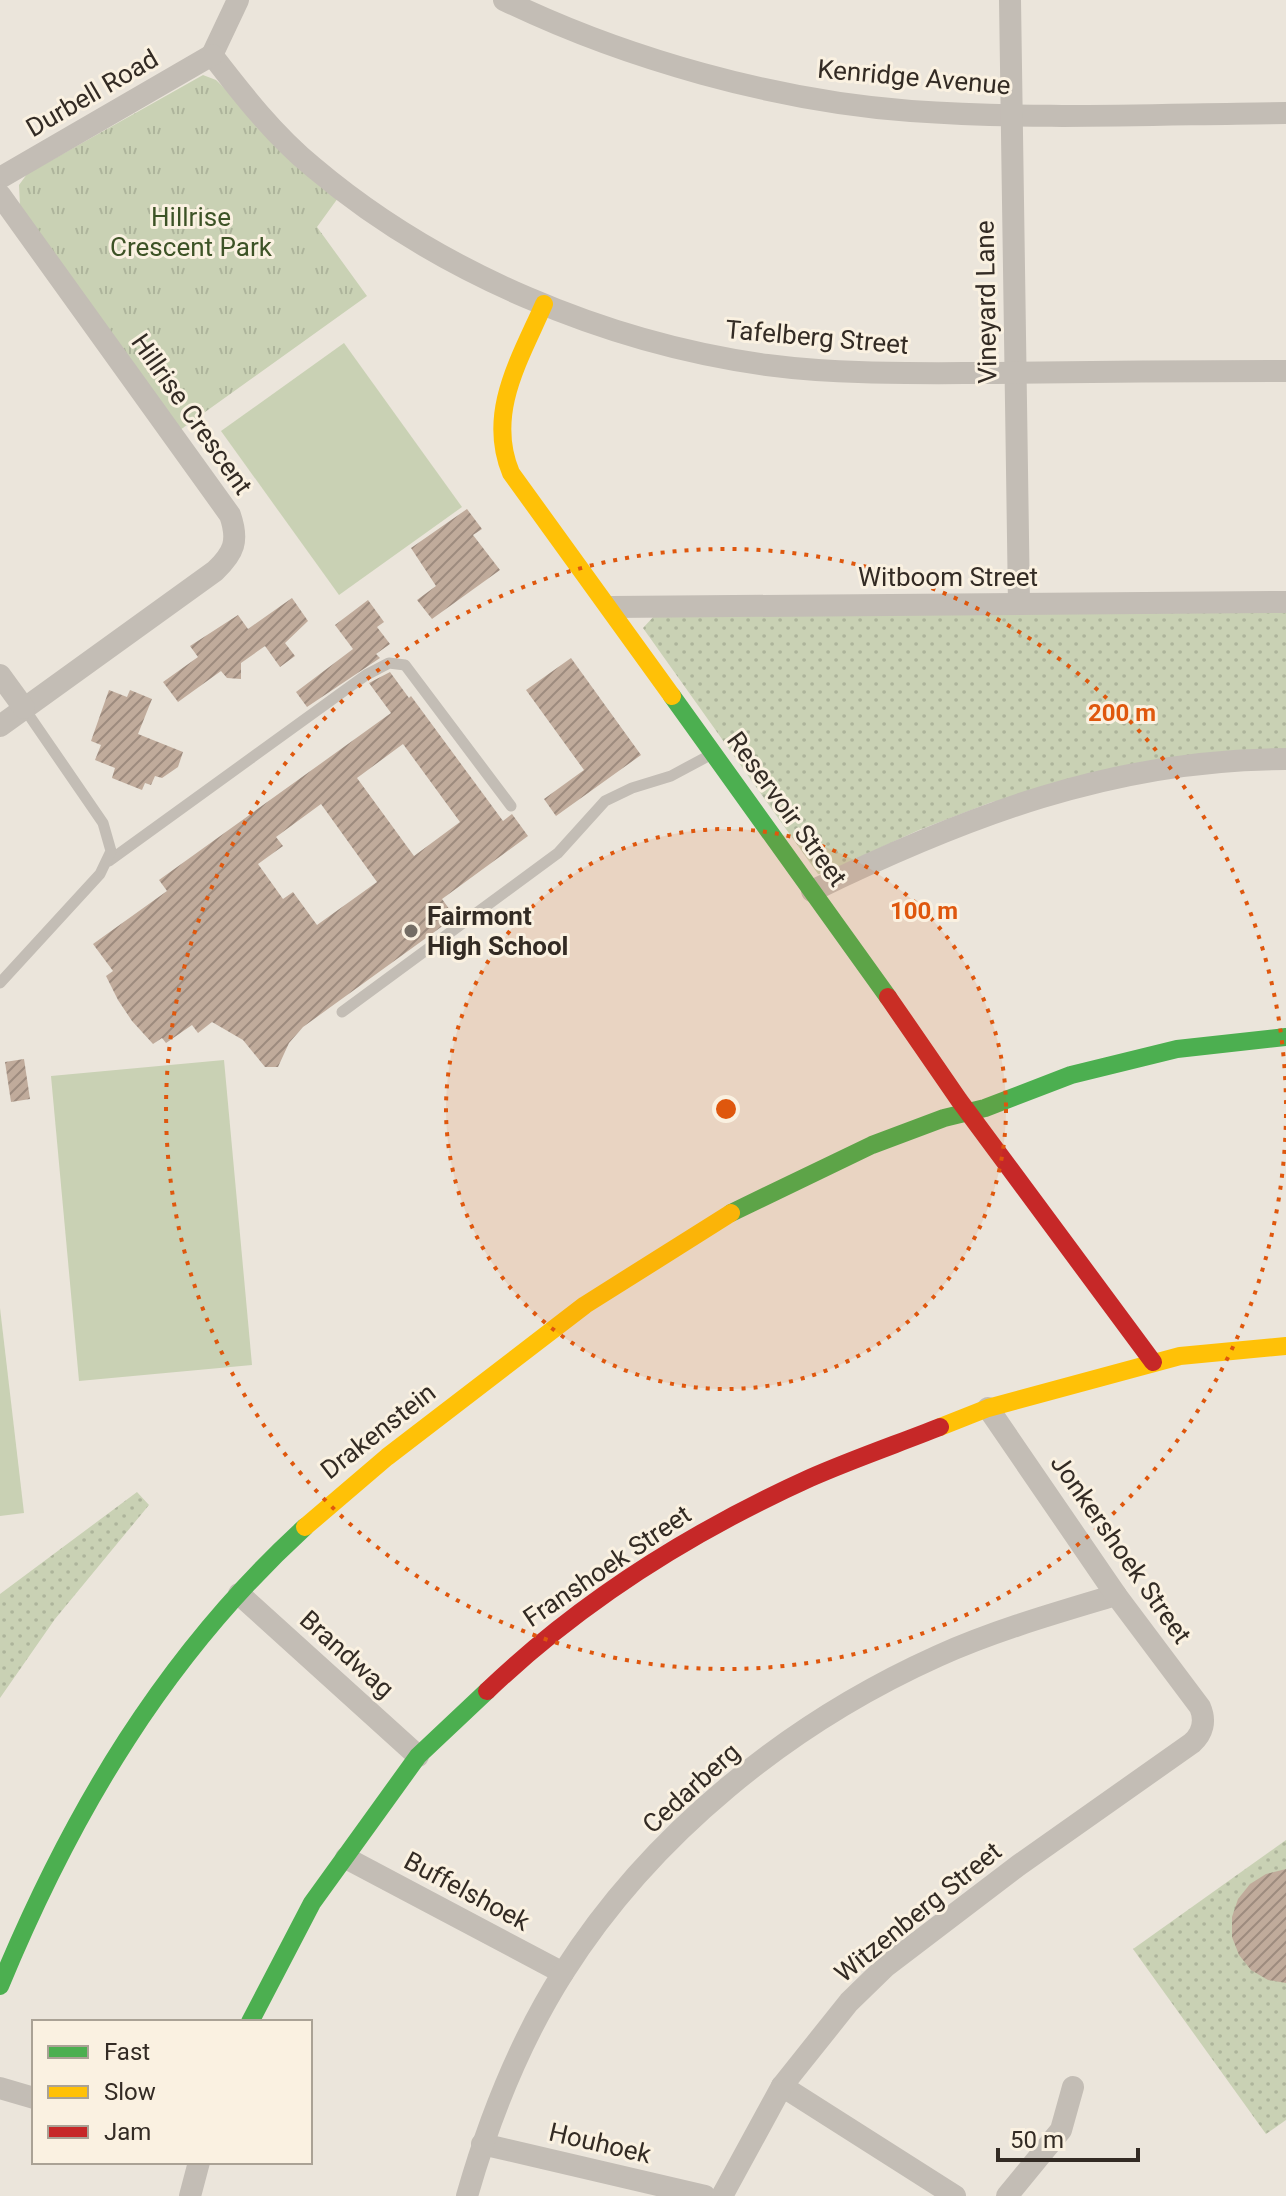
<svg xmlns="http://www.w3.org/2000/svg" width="1286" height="2196" font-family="Roboto,sans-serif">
  <defs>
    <pattern id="grass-dots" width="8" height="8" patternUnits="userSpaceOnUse" patternTransform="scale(2)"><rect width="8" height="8" fill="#c9d1b4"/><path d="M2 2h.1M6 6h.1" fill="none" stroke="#adb49b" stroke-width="1.8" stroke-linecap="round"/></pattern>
    <pattern id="park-tufts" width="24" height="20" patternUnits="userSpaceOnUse" patternTransform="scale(2)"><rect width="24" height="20" fill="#c9d1b4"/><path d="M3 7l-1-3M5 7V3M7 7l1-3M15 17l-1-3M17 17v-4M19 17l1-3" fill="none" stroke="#adb49b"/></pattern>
    <pattern id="building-hatch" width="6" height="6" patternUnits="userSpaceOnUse" patternTransform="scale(2)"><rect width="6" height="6" fill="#c0ab9b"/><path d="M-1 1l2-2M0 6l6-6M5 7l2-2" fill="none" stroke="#9d8b7e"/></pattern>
  </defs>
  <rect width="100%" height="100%" fill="#ebe5db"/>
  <g fill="url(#grass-dots)">
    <path d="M1286,610V750L992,802L919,830L823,874H818L643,628L655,615Z"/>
    <path d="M137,1492L149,1505L55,1619L0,1698V1594Z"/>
    <path d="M1286,1840V2120L1266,2134L1133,1949Z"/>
  </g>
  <path fill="url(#park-tufts)" d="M203,75L216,80L338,198L317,227L367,296L180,430L20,206L19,185L27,174Z"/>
  <g fill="#c9d1b4">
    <path d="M344,343L462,507L339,595L221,431Z"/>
    <path d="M224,1060L252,1365L79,1381L51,1076Z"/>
    <path d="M0,1308L24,1513L0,1516Z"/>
  </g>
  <g fill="url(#building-hatch)" fill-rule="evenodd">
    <path d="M467,509L482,529L473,535L500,570L432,619L417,600L436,586L411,548Z"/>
    <path d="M292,598L308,621L285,643L295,656L280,667L265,646L241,663V679L227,678L221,671L178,702L163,682L198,657L190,646L238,615L248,629Z"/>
    <path d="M368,600L384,622L377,627L390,644L376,654L380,658L307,707L296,692L353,649L335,625Z"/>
    <path d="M571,658L641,755L556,816L544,799L584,770L526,690Z"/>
    <path d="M390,672L409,698L411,696L503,821L512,814L528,836L442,899L455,917L303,1027L289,1043L278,1067H265L243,1040L212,1022L198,1033L192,1025L166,1043L162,1038L153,1044L132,1021L118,1000L106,976L113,971L93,944L167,891L159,880L391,713L369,683ZM403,744L460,822L414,856L357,778ZM321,804L377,882L317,925L293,892L283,899L258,864L283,846L276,837Z"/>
    <path d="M109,690L127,697L130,690L152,699L138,734L183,752L178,767L162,778L155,776L151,785L145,783L142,790L112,778L115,768L95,760L101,745L91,741Z"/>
    <path d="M24,1059L30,1099L11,1102L5,1062Z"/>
    <path d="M1286,1869V1983L1268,1980L1251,1970L1239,1955L1232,1937V1917L1238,1899L1250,1884L1266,1874Z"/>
  </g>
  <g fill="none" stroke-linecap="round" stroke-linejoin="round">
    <g stroke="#c3bdb5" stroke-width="11">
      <path d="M109,861L366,675L389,663L405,665L511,806"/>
      <path d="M0,983L100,874L111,851L103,823L24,708"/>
      <path d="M342,1012L558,853L605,801L632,788L671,776L712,754"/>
    </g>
    <g stroke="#c3bdb5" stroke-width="22">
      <path d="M504,0C626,59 776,101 911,111C1035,120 1161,114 1286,113"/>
      <path d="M1010,0L1019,604"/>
      <path d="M212,55C242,94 274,135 313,167C437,272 606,343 767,365C843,375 920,373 996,373C1093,372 1189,371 1286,371"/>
      <path d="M212,55L238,0"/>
      <path d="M0,178L212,55"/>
      <path d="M0,195L230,515C239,541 234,553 215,571L0,726"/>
      <path d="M611,607L1286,602"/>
      <path d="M0,675L24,708"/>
      <path d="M812,891C964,817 1114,759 1286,759"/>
      <path d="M239,1594L418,1756"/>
      <path d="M346,1858L563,1973"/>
      <path d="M782,2086L955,2196"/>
      <path d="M0,2088L34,2098"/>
      <path d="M482,2144L705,2196"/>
      <path d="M190,2196L199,2162"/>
      <path d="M467,2196C489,2119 520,2041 563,1973C651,1834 789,1723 938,1656C996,1630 1056,1613 1116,1595"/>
      <path d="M722,2196L782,2086L849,2002L885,1967L1019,1865L1192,1743C1203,1733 1206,1721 1200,1707L1116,1595L988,1408"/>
      <path d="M1007,2196L1061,2130L1073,2087"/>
    </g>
    <g stroke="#4caf50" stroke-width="18">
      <path d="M672,696L888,997"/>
      <path d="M731,1213L872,1145L944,1118L985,1108L1071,1075L1177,1049L1286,1037"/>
      <path d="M0,1986C72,1812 165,1655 305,1527"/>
      <path d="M250,2022L312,1903L418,1756L487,1691"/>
    </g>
    <g stroke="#ffc107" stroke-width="18">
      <path d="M544,304C520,359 486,413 511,473L672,696"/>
      <path d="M940,1427L988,1408L1180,1356L1286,1346"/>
      <path d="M305,1527L387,1457L585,1305L731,1213"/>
    </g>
    <g stroke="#c62828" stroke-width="18">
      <path d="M888,997L959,1100L1153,1362"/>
      <path d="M487,1691C580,1602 693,1531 810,1478C853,1459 897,1444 940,1427"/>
    </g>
  </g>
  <circle cx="726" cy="1109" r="280" fill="#df570d" fill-opacity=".12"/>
  <g fill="none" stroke="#df570d" stroke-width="4" stroke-dasharray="4 8">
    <circle cx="726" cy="1109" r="280"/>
    <path d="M1286 1114A560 560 0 1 1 1286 1104"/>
  </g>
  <circle fill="#736c64" stroke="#faf1e1" stroke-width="3" cx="411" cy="931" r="8"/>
  <g text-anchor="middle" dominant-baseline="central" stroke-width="6" stroke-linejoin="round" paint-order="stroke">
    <g font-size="26" fill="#332b24" stroke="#faf1e1">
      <text transform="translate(914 77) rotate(5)">Kenridge Avenue</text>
      <text transform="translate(92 93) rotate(-30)">Durbell Road</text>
      <text transform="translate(986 302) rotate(-91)">Vineyard Lane</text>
      <text transform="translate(817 337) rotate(5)">Tafelberg Street</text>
      <text transform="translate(192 414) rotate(55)">Hillrise Crescent</text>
      <text x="948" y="577">Witboom Street</text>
      <text transform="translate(787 809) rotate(54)">Reservoir Street</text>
      <text transform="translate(378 1431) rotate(-38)">Drakenstein</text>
      <text transform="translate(1121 1549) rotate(55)">Jonkershoek Street</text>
      <text transform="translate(607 1566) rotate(-34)">Franshoek Street</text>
      <text transform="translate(347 1654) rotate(42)">Brandwag</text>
      <text transform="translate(691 1788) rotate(-42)">Cedarberg</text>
      <text transform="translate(467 1891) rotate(28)">Buffelshoek</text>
      <text transform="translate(918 1912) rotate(-39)">Witzenberg Street</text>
      <text transform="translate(600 2143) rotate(13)">Houhoek</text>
    </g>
    <g font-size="26" fill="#3d5326" stroke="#faf1e1">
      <text x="191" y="217">Hillrise<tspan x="191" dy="30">Crescent Park</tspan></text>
    </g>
    <g font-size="26" font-weight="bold" fill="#332b24" stroke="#faf1e1" text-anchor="start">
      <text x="427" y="916">Fairmont<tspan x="427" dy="30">High School</tspan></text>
    </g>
  </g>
  <circle cx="726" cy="1109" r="12" fill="#df570d" stroke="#faf1e1" stroke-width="4"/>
  <g font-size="24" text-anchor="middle" font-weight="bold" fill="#df570d" stroke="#faf1e1" stroke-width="6" stroke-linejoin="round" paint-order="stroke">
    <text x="1122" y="721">200 m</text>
    <text x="924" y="919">100 m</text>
  </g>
  <rect x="32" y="2020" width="280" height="144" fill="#faf1e1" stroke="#aaa295" stroke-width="2"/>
  <rect x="48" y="2046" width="40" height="12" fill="#4caf50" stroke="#aaa295" stroke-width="2"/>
  <text x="104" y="2060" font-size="24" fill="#332b24">Fast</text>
  <rect x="48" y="2086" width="40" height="12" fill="#ffc107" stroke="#aaa295" stroke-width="2"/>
  <text x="104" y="2100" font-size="24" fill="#332b24">Slow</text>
  <rect x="48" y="2126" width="40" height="12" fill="#c62828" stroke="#aaa295" stroke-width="2"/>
  <text x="104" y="2140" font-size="24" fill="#332b24">Jam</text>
  <path d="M998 2148v12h140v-12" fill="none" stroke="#332b24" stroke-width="4"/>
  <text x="1010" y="2148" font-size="24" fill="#332b24" stroke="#faf1e1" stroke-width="6" paint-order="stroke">50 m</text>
</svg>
